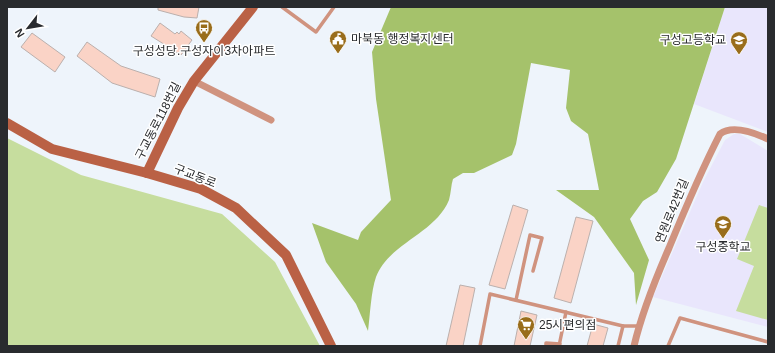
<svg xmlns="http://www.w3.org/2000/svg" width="775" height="353" font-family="Helvetica,'Noto Sans KR',sans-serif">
  <rect width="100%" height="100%" fill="#eef4fb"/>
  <g fill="#e9e6fc">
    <path d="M725,7H768V132L694,104Z"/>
    <path d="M734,134H740L768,151V327L653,297L703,182L725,140Z"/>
  </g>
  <g fill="#c6dd9e">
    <path d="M7,138L81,175L222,214L275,262L320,346H7Z"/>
    <path d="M759,205L768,208V320L736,311L754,266L737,259Z"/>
  </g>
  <path fill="#a5c26b" d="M391,7H725L676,159L657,192L643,201L630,219L649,260L636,305L634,273L594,217L556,190H599L588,134L571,121L566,108L570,70L531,63L516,144L512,155L474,173H463L453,179C451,185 451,193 449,200C435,234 389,243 376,277C371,291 370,316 368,331L356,304L326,262L312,223L358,240L361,232L391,200L376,99L372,52Z"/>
  <g fill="#fad3c6" stroke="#bbb0ad">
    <path d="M158,7H199L197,18L184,17L158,10Z"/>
    <path d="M160,23L175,34L177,32L179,34L181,31L192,40L181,55L151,36Z"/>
    <path d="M32,33L65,57L55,72L21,47Z"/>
    <path d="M87,42L121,66L160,79L155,97L112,83L77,56Z"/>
    <path d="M513,205L528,210L505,289L489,285Z"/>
    <path d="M576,217L593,221L571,303L554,298Z"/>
    <path d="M460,285L475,288L463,346H446Z"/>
    <path d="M521,311L537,315L530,346H514Z"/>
    <path d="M593,324L608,328L603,346H587Z"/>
  </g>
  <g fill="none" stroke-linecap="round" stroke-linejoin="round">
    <g stroke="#d0937f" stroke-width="3.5">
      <path d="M282,7L316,32L334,7"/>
      <path d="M516,300L530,235L542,238L533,271"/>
      <path d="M480,346L490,294L623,326H638"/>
      <path d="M546,346V343L560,344"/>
      <path d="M559,346L566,312"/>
      <path d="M618,346L623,326"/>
      <path d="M668,346L680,318L768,342"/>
    </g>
    <g stroke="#d0937f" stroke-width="7">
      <path d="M194,81L271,120"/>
      <path d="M634,346C642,312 655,280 669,248C685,209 701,171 720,134C733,124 755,133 768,139"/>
    </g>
    <g stroke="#ba6145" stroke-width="10">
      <path d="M7,123L52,149L147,173L201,189L236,208L286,255L331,346"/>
      <path d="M147,173L178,108L194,81L253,7"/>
    </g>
  </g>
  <defs>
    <g id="bus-pin" transform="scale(0.9)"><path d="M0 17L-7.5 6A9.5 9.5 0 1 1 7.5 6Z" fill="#996d1b" stroke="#fff"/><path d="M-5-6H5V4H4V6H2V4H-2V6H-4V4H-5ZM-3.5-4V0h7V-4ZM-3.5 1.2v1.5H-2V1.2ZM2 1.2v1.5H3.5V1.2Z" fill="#fff"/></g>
    <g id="civic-pin" transform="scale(0.9)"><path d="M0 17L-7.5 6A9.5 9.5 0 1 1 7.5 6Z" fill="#996d1b" stroke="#fff"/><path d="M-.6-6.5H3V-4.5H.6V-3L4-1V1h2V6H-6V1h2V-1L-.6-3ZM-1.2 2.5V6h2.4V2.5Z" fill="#fff"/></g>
    <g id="school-pin" transform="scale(0.9)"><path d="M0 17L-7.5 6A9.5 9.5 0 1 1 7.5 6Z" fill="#996d1b" stroke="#fff"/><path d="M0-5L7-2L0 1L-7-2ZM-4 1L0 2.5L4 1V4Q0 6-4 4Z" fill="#fff"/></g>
    <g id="supermarket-pin" transform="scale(0.9)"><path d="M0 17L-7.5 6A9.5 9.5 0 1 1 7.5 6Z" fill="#996d1b" stroke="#fff"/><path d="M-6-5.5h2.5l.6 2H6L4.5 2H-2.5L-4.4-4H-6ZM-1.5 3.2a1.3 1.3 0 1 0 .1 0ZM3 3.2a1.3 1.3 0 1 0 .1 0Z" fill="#fff"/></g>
  </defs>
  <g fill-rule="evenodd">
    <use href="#bus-pin" x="204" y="28"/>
    <use href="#civic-pin" x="338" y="39"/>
    <use href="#school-pin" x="739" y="40"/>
    <use href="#school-pin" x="723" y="224"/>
    <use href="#supermarket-pin" x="526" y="325"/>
  </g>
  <g text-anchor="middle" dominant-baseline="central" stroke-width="3" stroke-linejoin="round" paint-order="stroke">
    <g font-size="12" fill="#292b2e" stroke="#fff" text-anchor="start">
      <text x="351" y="39">마북동 행정복지센터</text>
      <text x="726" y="40" text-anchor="end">구성고등학교</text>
      <text x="204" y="51" text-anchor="middle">구성성당.구성자이3차아파트</text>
      <text x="723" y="247" text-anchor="middle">구성중학교</text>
      <text x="539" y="325">25시편의점</text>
    </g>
    <g font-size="12" fill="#292b2e" stroke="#fff">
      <text transform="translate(158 121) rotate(-63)">구교동로118번길</text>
      <text transform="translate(195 176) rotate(21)">구교동로</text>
      <text transform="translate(672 211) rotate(-68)">연원로42번길</text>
    </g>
  </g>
  <rect width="775" height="353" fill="none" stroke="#292b2e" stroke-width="16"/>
  <g transform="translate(28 28) rotate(239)" stroke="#ffffff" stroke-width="3" paint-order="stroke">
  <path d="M0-3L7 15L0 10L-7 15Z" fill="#292b2e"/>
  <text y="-6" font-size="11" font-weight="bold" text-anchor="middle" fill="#292b2e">N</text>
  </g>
</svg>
